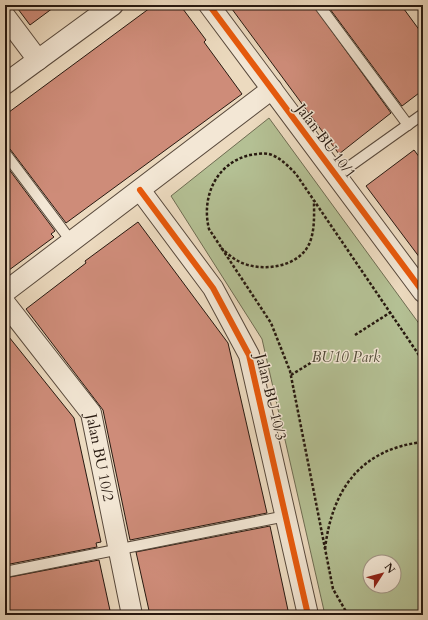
<svg xmlns="http://www.w3.org/2000/svg" width="428" height="620" font-family="Cardo,serif">
  <rect width="100%" height="100%" fill="#ecdabf"/>
  <filter id="stains"><feTurbulence type="fractalNoise" baseFrequency=".005" numOctaves="4"/><feColorMatrix values="0 0 0 0 .2 0 0 0 0 .09 0 0 0 0 .02 0 0 0 .5 -.17"/></filter>
  <radialGradient id="worn" r=".72"><stop offset=".6" stop-color="#630" stop-opacity="0"/><stop offset="1" stop-color="#630" stop-opacity=".3"/></radialGradient>
  <path fill="#b4c094" stroke="#6e6c52" fill-rule="evenodd" d="M269,118L423,329V615H325L262,339L171,196ZM370,562H394V586H370Z"/>
  <g fill="#ce8c79" stroke="#271910">
    <path d="M15,5H57L30,25Z"/>
    <path d="M154,5H180L206,40L204,42L242,94L66,223L10,149L5,147V115Z"/>
    <path d="M229,5H313L391,113L339,154Z"/>
    <path d="M327,5H401L423,35V90L402,106Z"/>
    <path d="M414,150L423,162V262L366,186Z"/>
    <path d="M5,164L55,231L51,234L54,237L5,273Z"/>
    <path d="M138,222L228,343L267,513L130,540L103,410L26,309L86,263L85,261Z"/>
    <path d="M5,332L74,418L101,542L96,543L97,547L5,565Z"/>
    <path d="M270,526L289,615H150L136,552Z"/>
    <path d="M99,560L111,615H5V578Z"/>
  </g>
  <g fill="none" stroke-linecap="round" stroke-linejoin="round">
    <g stroke="#58493c" stroke-width="12">
      <g id="service">
        <path d="M319,5L408,125"/>
        <path d="M5,153L71,241"/>
        <path d="M336,176L423,114"/>
        <path d="M5,572L286,516"/>
      </g>
    </g>
    <g stroke="#58493c" stroke-width="22">
      <g id="minor">
        <path d="M209,5L423,292"/>
        <path d="M5,16L38,60"/>
        <path d="M5,84L113,5"/>
        <path d="M140,190L213,288L249,355L308,615"/>
        <path d="M5,292L272,89"/>
        <path id="s1" d="M5,303L91,413L132,615"/>
      </g>
    </g>
    <g stroke="#271910" stroke-width="2.5" stroke-dasharray="3 2" stroke-linecap="butt">
      <path d="M221,248C226,252 232,258 238,261C260,273 300,268 310,242C315,229 314,214 314,200"/>
      <path d="M355,335L391,312"/>
      <path d="M291,375L322,356"/>
      <path d="M325,549C332,489 361,449 423,442"/>
      <path d="M348,615L333,589L290,371L271,323L209,229C201,197 216,163 250,155C257,154 265,152 272,155C282,159 289,167 296,174L423,361"/>
    </g>
    <use href="#service" stroke="#f3e7d5" stroke-width="10"/>
    <use href="#minor" stroke="#f3e7d5" stroke-width="20"/>
    <g stroke="#f3e7d5" stroke-width="8">
      <g id="cycleway">
        <path d="M209,5L423,292"/>
        <path d="M140,190L213,288L249,355L308,615"/>
      </g>
    </g>
    <use href="#cycleway" stroke="#e8590c" stroke-width="6"/>
  </g>
  <g text-anchor="middle" dominant-baseline="central" stroke-width="3" stroke-linejoin="round" paint-order="stroke">
    <g font-size="15" fill="#271910" stroke="#f3e7d5">
      <text transform="translate(326 141) rotate(53)">Jalan BU 10/1</text>
      <text transform="translate(271 397) rotate(76)">Jalan BU 10/3</text>
      <text stroke="none"><textPath href="#s1" startOffset="185">Jalan BU 10/2</textPath></text>
    </g>
    <g font-size="15" font-style="italic" fill="#514b38" stroke="#f3e7d5">
      <text x="346" y="357">BU10 Park</text>
    </g>
  </g>
  <rect width="428" height="620" fill="none" stroke="#ecdabf" stroke-width="20"/>
  <rect x="6" y="6" width="416" height="608" fill="none" stroke="#271910" stroke-width="2"/>
  <rect x="10" y="10" width="408" height="600" fill="none" stroke="#271910"/>
  <g transform="translate(382 574) rotate(54)"><circle r="19" fill="#f3e7d5" stroke="#a19586"/>
  <path d="M0-3L7 15L0 10L-7 15Z" fill="#8f2418"/>
  <text y="-6" font-size="11" font-weight="bold" text-anchor="middle" fill="#271910">N</text>
  </g>
  <rect width="100%" height="100%" filter="url(#stains)"/>
  <rect width="100%" height="100%" fill="url(#worn)"/>
</svg>
